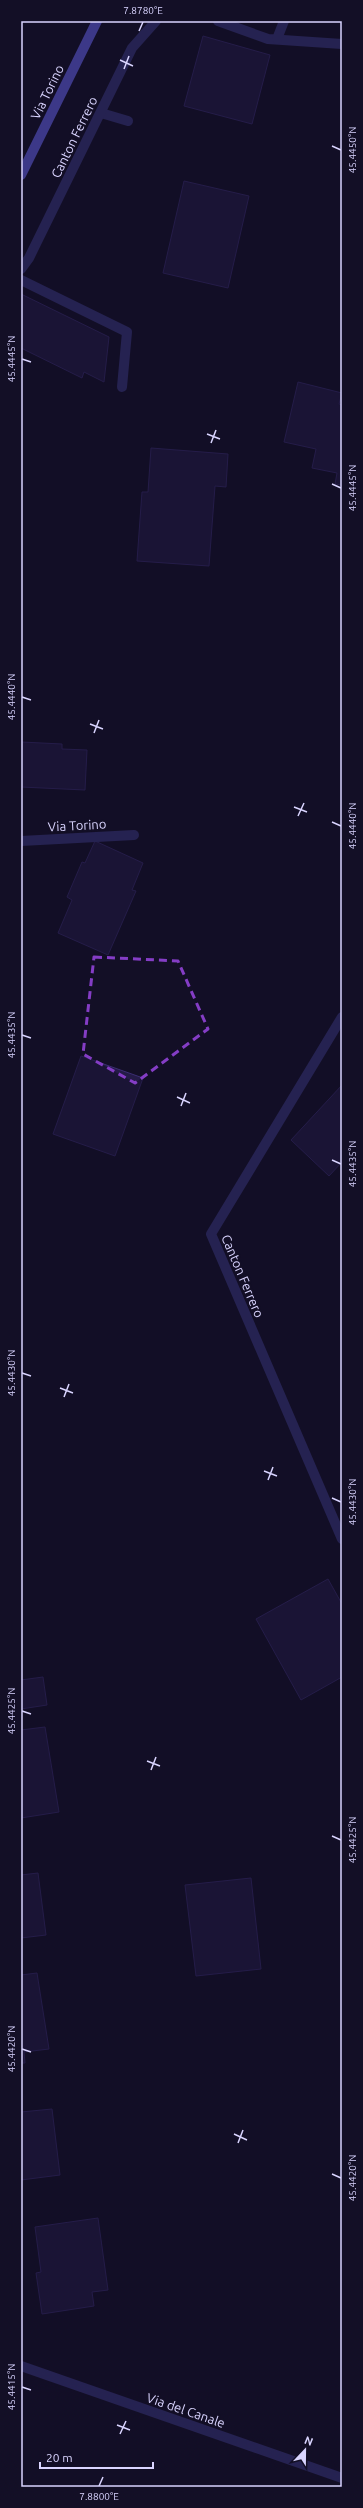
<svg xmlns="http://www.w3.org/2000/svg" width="363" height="2508" font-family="Ubuntu,sans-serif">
  <rect width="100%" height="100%" fill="#130f26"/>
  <g fill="#241b47" stroke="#3b2d73">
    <path d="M203,36L270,55L252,124L184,106Z"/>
    <path d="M184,181L249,196L228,288L163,273Z"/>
    <path d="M21,294L109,337L104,382L84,372L82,378L21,348Z"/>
    <path d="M298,382L342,393L339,404L342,405V485L335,484L337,473L312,468L316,449L284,442Z"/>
    <path d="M151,448L228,454L226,487L215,486L209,566L137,561L142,492H148Z"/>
    <path d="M21,742L62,744V749L87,750L85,790L21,787Z"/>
    <path d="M95,841L143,863L132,890L136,891L108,955L58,933L72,900L67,897L82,862L85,863Z"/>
    <path d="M81,1056L143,1078L115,1156L53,1134Z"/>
    <path d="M342,1085V1162L329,1176L291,1140Z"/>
    <path d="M328,1579L342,1604V1677L301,1700L256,1619Z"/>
    <path d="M43,1677L47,1705L21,1709V1680Z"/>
    <path d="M45,1727L59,1812L21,1818V1730Z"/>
    <path d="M38,1873L46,1935L21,1938V1875Z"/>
    <path d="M251,1878L261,1969L196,1976L185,1885Z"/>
    <path d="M37,1973L49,2049L24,2052L25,2063H21V1975Z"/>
    <path d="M52,2109L60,2175L21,2180V2112Z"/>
    <path d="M98,2218L108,2290L92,2292L94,2306L42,2314L36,2273L41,2272L35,2227Z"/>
  </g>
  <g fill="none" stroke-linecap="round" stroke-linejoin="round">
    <g stroke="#3d3a85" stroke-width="10">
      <path d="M101,113L128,121"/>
      <path d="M21,280L127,332L122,387"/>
    </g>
    <g stroke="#3d3a85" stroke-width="10">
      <path d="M218,21L268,39L342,44"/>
      <path d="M277,39L284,21"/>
      <path d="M21,269L29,258L132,48L156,21"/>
      <path d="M21,841L134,835"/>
      <path d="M342,1017L211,1234L342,1539"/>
      <path d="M21,2366L342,2478"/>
    </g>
    <path stroke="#6f6bff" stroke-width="10" d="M21,175L97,21"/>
  </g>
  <path d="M0 0H363V2508H0ZM94,957L178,961L208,1029L135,1083L83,1054Z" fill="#130f26" fill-opacity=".55" fill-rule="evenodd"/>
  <path fill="none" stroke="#843dc5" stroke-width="3" stroke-dasharray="8 5" stroke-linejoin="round" d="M94,957L178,961L208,1029L135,1083L83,1054Z"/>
  <path fill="none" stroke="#d9d4ff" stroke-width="1.5" d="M139,31L143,22M120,60L133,66M124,69L129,56M332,146L341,150M22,359L31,362M207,434L220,439M211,443L216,430M332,484L341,488M22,697L31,700M90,724L103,729M94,733L99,720M294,807L307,812M298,816L304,803M332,822L341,826M22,1035L31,1038M177,1097L190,1103M181,1106L186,1093M332,1160L341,1164M22,1373L31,1376M60,1388L73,1393M64,1397L69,1384M264,1471L277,1476M268,1480L273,1467M332,1498L341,1502M22,1711L31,1714M147,1761L160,1766M151,1770L156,1757M332,1836L341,1840M22,2049L31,2052M234,2134L247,2140M238,2143L243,2130M332,2174L341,2178M22,2387L31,2390M117,2425L130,2430M120,2434L126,2421M99,2486L103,2477"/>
  <g text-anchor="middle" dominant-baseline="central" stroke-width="4" stroke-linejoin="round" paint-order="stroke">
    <g font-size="13" fill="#d9d4ff" stroke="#130f26">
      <text transform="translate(47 92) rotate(-64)">Via Torino</text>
      <text transform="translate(74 137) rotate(-64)">Canton Ferrero</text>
      <text transform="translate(77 825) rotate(-3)">Via Torino</text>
      <text transform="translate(243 1276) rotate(67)">Canton Ferrero</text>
      <text transform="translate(186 2410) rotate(19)">Via del Canale</text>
    </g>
  </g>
  <rect width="363" height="2508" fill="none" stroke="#130f26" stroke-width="44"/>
  <g transform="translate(305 2450) rotate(22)" stroke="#130f26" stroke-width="3" paint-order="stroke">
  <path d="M0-3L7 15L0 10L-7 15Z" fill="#d9d4ff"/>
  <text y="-6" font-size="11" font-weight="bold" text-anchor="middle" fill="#d9d4ff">N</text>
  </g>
  <path d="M40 2462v6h113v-6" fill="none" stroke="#d9d4ff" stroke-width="2"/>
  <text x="46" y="2462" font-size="12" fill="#d9d4ff" stroke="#130f26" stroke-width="3" paint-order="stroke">20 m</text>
  <rect x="22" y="22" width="319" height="2464" fill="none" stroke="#d9d4ff" stroke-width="1.5"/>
  <g font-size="10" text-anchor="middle" fill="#d9d4ff">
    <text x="143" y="14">7.8780°E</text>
    <text transform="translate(352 150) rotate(-90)" y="4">45.4450°N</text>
    <text transform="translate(11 359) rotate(-90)" y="4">45.4445°N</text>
    <text transform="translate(352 488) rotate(-90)" y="4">45.4445°N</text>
    <text transform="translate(11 697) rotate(-90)" y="4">45.4440°N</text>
    <text transform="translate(352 826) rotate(-90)" y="4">45.4440°N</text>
    <text transform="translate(11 1035) rotate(-90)" y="4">45.4435°N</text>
    <text transform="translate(352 1164) rotate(-90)" y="4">45.4435°N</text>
    <text transform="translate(11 1373) rotate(-90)" y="4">45.4430°N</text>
    <text transform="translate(352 1502) rotate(-90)" y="4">45.4430°N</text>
    <text transform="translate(11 1711) rotate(-90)" y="4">45.4425°N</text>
    <text transform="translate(352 1840) rotate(-90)" y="4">45.4425°N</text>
    <text transform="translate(11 2049) rotate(-90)" y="4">45.4420°N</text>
    <text transform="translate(352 2178) rotate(-90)" y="4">45.4420°N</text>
    <text transform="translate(11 2387) rotate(-90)" y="4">45.4415°N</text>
    <text x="99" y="2500">7.8800°E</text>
  </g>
</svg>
